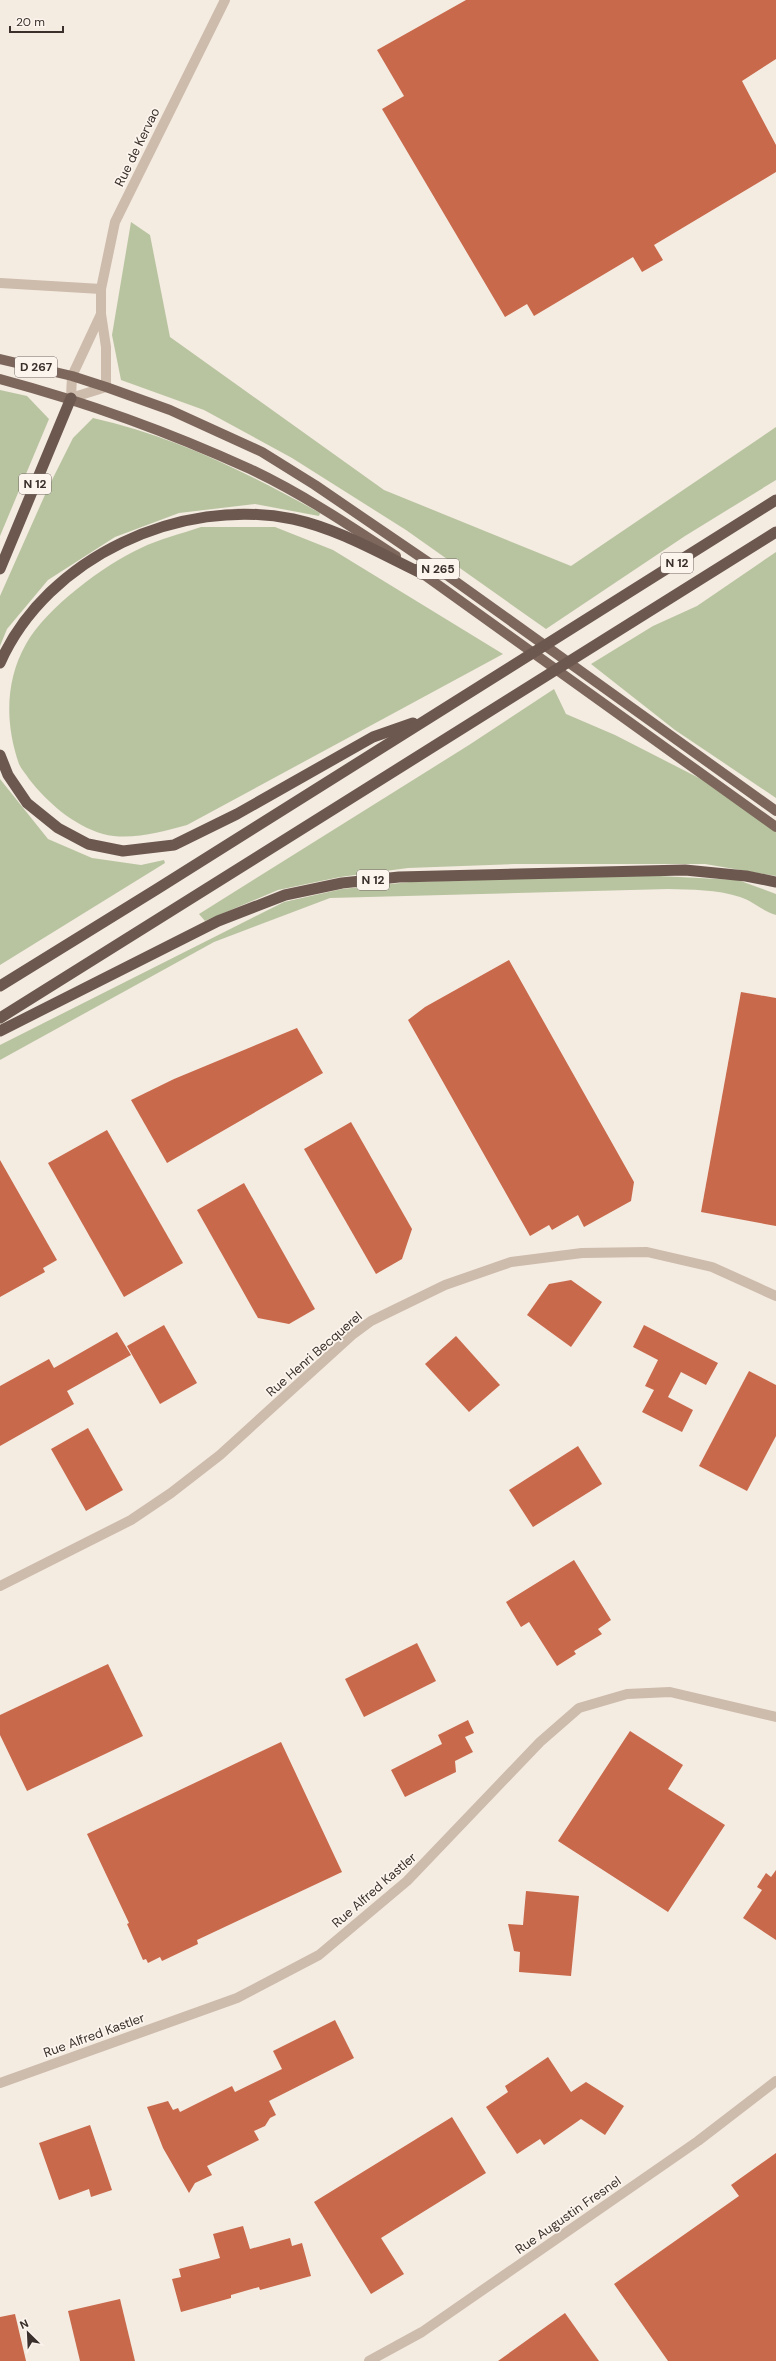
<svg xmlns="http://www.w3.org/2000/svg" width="776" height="2361" font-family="'DM Sans',sans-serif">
  <rect width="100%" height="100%" fill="#f4ebe1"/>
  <g fill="#b8c4a0">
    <path d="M131,222L150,235L170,337L384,490L571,566L776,427V480L685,536L546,629L406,530L292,458L204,410L121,380L112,335Z"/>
    <path d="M0,390L27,396L49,419L0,536Z"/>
    <path d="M93,418C174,436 248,473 320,513L319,516L255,504L179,513L115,537L48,580L7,629L0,646V596L48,488L73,438Z"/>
    <path d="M201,527H275L333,550L503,654L187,825C161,832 130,841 103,834C73,825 48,803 29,779C26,774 21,769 19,764C5,724 5,681 26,644C46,608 104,565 141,548C159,539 181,534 201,527Z"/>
    <path d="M776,552V798L675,730L591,664L653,626L697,606Z"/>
    <path d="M554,689L566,714L615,735L701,779L776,831V876L705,864H514L408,868L340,877L278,890L205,921L199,914L469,745Z"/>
    <path d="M0,779L48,839L92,858L141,865L164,860L165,863L0,965Z"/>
    <path d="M640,875L738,880L776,894V915C762,911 753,901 740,897C716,889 692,890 668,889L330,898L214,942L0,1060V1045L284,902L342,889L410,882Z"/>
  </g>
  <g fill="#c8694b">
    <path d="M466,0H776V59L742,81L776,145V172L654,245L663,260L642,272L633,257L534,316L527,304L505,317L382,109L404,96L377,50Z"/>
    <path d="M509,960L634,1182L631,1201L584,1227L578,1215L552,1230L549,1225L530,1236L408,1020L425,1007Z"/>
    <path d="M741,992L776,998V1226L701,1212Z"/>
    <path d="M297,1028L323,1073L167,1163L131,1100L174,1079Z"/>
    <path d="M351,1122L412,1229L402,1259L376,1274L304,1149Z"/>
    <path d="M107,1130L183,1263L124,1297L48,1163Z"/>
    <path d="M0,1160L57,1260L43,1268L45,1272L0,1297Z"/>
    <path d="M244,1183L315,1309L289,1324L258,1318L197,1210Z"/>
    <path d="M571,1280L602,1302L571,1347L527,1315L549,1284Z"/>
    <path d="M164,1325L197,1383L160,1404L127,1346Z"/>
    <path d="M644,1325L718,1363L706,1385L681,1372L668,1397L693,1410L682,1432L642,1412L654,1390L645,1386L658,1360L633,1347Z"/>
    <path d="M117,1332L131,1355L67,1391L74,1404L0,1446V1386L49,1359L54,1368Z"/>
    <path d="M456,1336L500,1385L469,1412L425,1364Z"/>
    <path d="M749,1371L776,1385V1436L747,1491L699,1466Z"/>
    <path d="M88,1428L123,1490L86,1511L51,1449Z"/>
    <path d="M578,1446L602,1484L533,1527L509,1490Z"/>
    <path d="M574,1560L611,1620L598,1629L602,1634L574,1651L576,1654L557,1666L529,1622L521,1627L506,1602Z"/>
    <path d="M417,1643L436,1681L364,1717L345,1679Z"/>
    <path d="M108,1664L143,1736L27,1791L0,1735V1715Z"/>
    <path d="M468,1720L474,1733L465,1737L473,1752L455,1761L456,1772L405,1797L391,1770L442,1744L438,1735Z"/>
    <path d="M630,1731L683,1765L668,1789L725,1825L668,1912L558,1841Z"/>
    <path d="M281,1742L342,1872L197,1940L198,1944L162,1961L160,1957L148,1963L146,1959L143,1960L127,1924L129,1923L87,1834Z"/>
    <path d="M776,1870V1940L743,1918L762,1890L757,1887L766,1873L771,1877Z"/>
    <path d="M526,1891L579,1896L571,1976L519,1972L520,1952L514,1951L508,1924L523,1925Z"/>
    <path d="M335,2020L354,2058L269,2101L276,2115L270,2118L265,2126L254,2131L259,2140L207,2166L212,2175L195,2183L189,2193L163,2148L147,2107L168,2101L173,2110L178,2108L180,2112L232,2086L235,2092L282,2069L273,2051Z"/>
    <path d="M548,2057L571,2092L586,2082L624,2106L605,2135L581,2119L544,2145L540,2139L517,2154L486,2107L508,2092L505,2086Z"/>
    <path d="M452,2117L486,2173L381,2238L404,2274L371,2294L314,2202Z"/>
    <path d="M90,2125L112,2190L91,2197L89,2189L59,2200L39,2143Z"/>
    <path d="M776,2153V2361H668L614,2284L739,2196L731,2185Z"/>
    <path d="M243,2226L250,2249L290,2238L292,2246L302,2243L311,2276L260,2290L259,2287L231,2295V2298L181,2312L172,2279L181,2277L179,2269L220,2258L213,2234Z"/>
    <path d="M120,2299L135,2361H80L68,2311Z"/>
    <path d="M565,2313L599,2361H498Z"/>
    <path d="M15,2314L26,2361H0V2317Z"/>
  </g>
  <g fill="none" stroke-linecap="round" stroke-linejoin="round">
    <g stroke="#cdbbac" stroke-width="10">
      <path d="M0,283L101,289"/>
      <path d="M101,314L72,376L71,398L106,387V347L101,314V289L115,222L225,0"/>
      <path d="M0,1586L131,1520L171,1493L220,1455L352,1335L371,1321L445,1285L511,1262L582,1253L647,1252L712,1267L776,1296"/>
      <path d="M0,2083L237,1998L319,1955L407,1881L540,1742L579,1708L627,1694L670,1692L776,1717"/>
    </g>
    <path stroke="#cdbbac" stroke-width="10" d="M369,2361L422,2332L698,2141L776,2081"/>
    <g stroke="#7d675c" stroke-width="10">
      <path d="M0,359L72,376L106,387L170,410L262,452L315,485L441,571L776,811"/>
      <path d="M0,379C86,402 169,432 250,469C301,493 349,525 396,556"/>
      <path d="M416,569L776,827"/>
    </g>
    <g stroke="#6c584f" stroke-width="11">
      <path d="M0,569L71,398"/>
      <path d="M0,663C47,557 181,496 293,519C339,529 381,554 423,574"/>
      <path d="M0,755L8,775L27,803L58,828L88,844L123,851L174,845L237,814L373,737L413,723"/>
      <path d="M0,986L157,889L776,500"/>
      <path d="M0,1018L776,532"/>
      <path d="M0,1031L218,921L285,895L342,883L399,877L685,870L746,876L776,882"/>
    </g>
  </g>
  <g text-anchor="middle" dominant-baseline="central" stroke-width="3.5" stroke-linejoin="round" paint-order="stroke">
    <g fill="#fbf5ee" stroke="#756b66" stroke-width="1">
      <rect x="15" y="357" width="42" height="20" rx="3"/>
      <rect x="19" y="474" width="32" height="20" rx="3"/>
      <rect x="661" y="553" width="32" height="20" rx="3"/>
      <rect x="417" y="559" width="42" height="20" rx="3"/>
      <rect x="357" y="870" width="32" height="20" rx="3"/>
    </g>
    <g font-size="12" font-weight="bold" fill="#3b302b">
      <text x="36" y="367">D 267</text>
      <text x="35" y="484">N 12</text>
      <text x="677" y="563">N 12</text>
      <text x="438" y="569">N 265</text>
      <text x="373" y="880">N 12</text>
    </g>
    <g font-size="13" fill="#3b302b" stroke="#fbf5ee">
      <text transform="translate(137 147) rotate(-64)">Rue de Kervao</text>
      <text transform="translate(314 1354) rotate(-41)">Rue Henri Becquerel</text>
      <text transform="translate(374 1890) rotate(-41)">Rue Alfred Kastler</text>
      <text transform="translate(94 2035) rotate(-20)">Rue Alfred Kastler</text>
      <text transform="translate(568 2215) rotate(-35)">Rue Augustin Fresnel</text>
    </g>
  </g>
  <g transform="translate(28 2333) rotate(336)" stroke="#fbf5ee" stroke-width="3" paint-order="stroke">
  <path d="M0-3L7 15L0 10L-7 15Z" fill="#3b302b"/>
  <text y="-6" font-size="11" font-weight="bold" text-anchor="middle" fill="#3b302b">N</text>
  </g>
  <path d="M10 26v6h53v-6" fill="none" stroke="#3b302b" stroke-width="2"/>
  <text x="16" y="26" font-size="12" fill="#3b302b" stroke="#fbf5ee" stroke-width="3" paint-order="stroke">20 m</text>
</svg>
